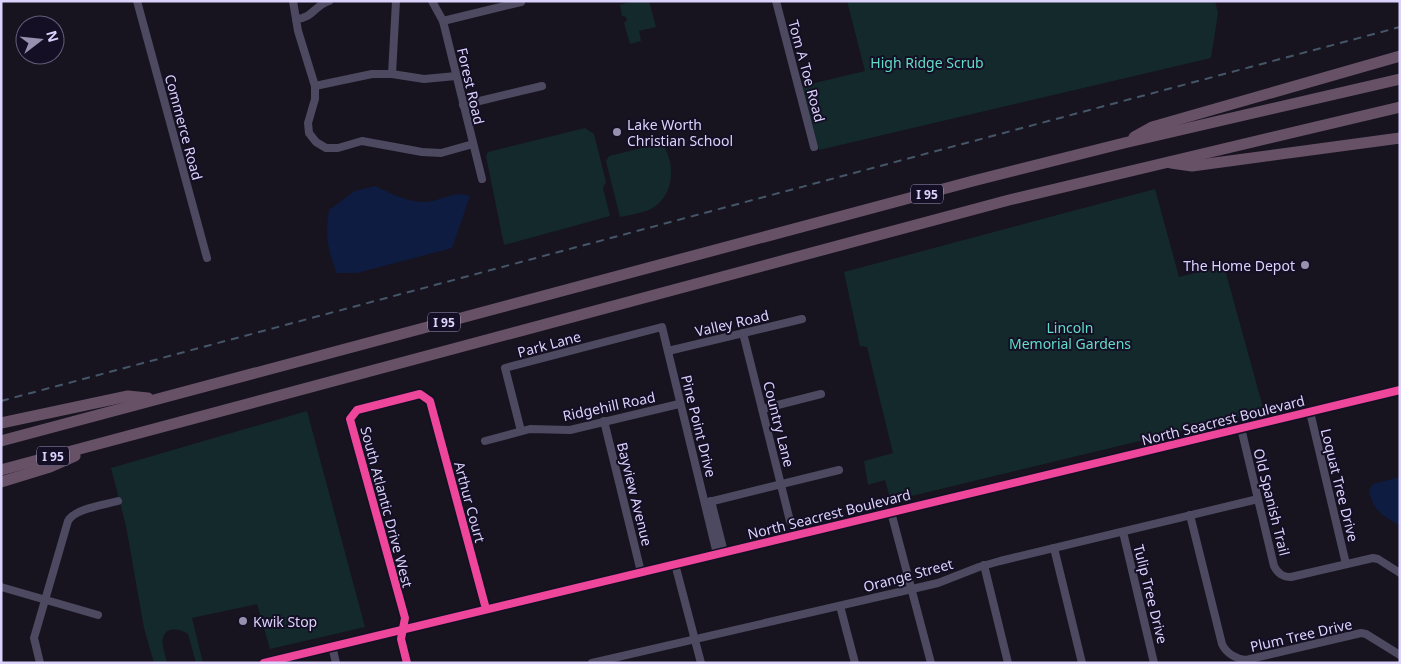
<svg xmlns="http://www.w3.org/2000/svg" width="1401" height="664" font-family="'Noto Sans',sans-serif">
  <rect width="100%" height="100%" fill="#17141f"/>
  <g fill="#13292b">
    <path d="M634,1H649L656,27L639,31L641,41L630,44L624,23L627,20L626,17L622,16L620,5Z"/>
    <path d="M847,1H1215L1218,13L1211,58L819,150L802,86L865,71Z"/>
    <path d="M585,128L594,134L606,182L603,188L610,216L504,245L486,156L488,152Z"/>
    <path d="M662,143C676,163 675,196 651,209C642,213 630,215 620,217L606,161L609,156Z"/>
    <path d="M1155,189L1179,277L1224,266L1264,411L891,501L885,480L868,485L864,461L893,453L867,347L860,346L844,272Z"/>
    <path d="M307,411L365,627L270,649L257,604L192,618L203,663H196L188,634C180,629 166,626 163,638C161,645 166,656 167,663H154L144,628L126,526L111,468Z"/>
  </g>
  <g fill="#0f1c41">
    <path d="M375,186C390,193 407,202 424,202C441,202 452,190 470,196L452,248L357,273H337C327,248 325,237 329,210L355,191Z"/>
    <path d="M1400,477V526C1381,514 1374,512 1369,490L1373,484Z"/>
  </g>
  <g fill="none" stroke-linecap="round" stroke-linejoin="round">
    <g stroke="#4c4960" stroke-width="8">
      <path d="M137,1L207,258"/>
      <path d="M293,1L298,31L315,86V99L308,123L309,133L316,142L326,148H338L362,141L422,152L441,153L473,144"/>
      <path d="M432,1L443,21L482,179"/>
      <path d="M776,1L814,147"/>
      <path d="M296,19C313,18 314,6 329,1"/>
      <path d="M443,21L521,2"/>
      <path d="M392,74L396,1"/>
      <path d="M315,86L372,74H392L424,79L456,76"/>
      <path d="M463,105L542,86"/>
      <path d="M743,333L790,521"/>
      <path d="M668,351L802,319"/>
      <path d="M762,409L821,394"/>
      <path d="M1310,412L1346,564"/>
      <path d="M604,421L641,572"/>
      <path d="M1241,428L1274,566C1278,574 1283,577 1291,577L1373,558L1378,559L1400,573"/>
      <path d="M521,431L505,368L662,327L717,554"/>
      <path d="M485,441L530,429L570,430L679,404"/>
      <path d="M711,501L724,552"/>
      <path d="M705,503L839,470"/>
      <path d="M891,512L931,663"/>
      <path d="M1190,515L1222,644C1226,653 1236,659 1246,660L1361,633L1366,634L1400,655"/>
      <path d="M1123,532L1154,663"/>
      <path d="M1054,548L1082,663"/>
      <path d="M675,564L701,663"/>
      <path d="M984,565L1008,663"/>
      <path d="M1,587L98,615"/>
      <path d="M840,606L855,663"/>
      <path d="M332,646L336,663"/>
      <path d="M40,663L34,638L68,521C74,509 104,505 118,501"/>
      <path d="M264,663L1400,390"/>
      <path d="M407,663L401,639L405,618L350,419L357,410L420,394L430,401L486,609"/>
      <path d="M592,663L938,583L979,567L1000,561L1258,499"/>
    </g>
    <g stroke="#675167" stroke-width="11">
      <path d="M1134,137L1152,127L1400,56"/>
      <path d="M1171,163L1192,166L1400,138"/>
      <path d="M1,423L128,396L148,398"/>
      <path d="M1,441L973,181L1124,143L1400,79"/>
      <path d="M1,470L1009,200L1400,107"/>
      <path d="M1,482L50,467L75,456"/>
    </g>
    <path stroke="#455668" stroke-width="2" stroke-dasharray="8 6" stroke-linecap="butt" d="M1,401L1400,27"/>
    <g stroke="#140f24" stroke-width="11">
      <g id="cycleway">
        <path d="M264,663L1400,390"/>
        <path d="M407,663L401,639L405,618L350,419L357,410L420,394L430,401L486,609"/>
      </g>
    </g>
    <use href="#cycleway" stroke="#ed469a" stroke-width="8"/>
  </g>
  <g fill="#9790af" stroke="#140f24" stroke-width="2">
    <circle cx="617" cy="132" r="5"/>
    <circle cx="1305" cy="265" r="5"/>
    <circle cx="243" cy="621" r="5"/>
  </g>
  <g text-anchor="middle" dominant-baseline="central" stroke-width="4" stroke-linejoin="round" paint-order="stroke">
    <g fill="#140f24" stroke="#a098bc" stroke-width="1">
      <rect x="911" y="184.5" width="32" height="19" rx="4"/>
      <rect x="428" y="312.5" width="32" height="19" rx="4"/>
      <rect x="37" y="446.5" width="32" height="19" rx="4"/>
    </g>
    <g font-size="12" font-weight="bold" fill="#dcd3fd">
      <text x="927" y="194">I 95</text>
      <text x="444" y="322">I 95</text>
      <text x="53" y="456">I 95</text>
    </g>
    <g font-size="14" fill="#62dbc7" stroke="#140f24">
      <text x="927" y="62">High Ridge Scrub</text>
      <text x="1070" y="327">Lincoln<tspan x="1070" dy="16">Memorial Gardens</tspan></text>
    </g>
    <g font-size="14" fill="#dcd3fd" stroke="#140f24">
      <text transform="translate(807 71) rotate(75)">Tom A Toe Road</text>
      <text transform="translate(471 86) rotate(77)">Forest Road</text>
      <text transform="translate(184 127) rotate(75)">Commerce Road</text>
      <text transform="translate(732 323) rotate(-13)">Valley Road</text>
      <text transform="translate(549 344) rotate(-15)">Park Lane</text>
      <text transform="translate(609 406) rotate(-12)">Ridgehill Road</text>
      <text transform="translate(1223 420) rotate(-14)">North Seacrest Boulevard</text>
      <text transform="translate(779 424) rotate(76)">Country Lane</text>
      <text transform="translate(699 426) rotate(76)">Pine Point Drive</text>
      <text transform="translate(1340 485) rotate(76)">Loquat Tree Drive</text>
      <text transform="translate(635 494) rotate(76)">Bayview Avenue</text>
      <text transform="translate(470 502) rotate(75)">Arthur Court</text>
      <text transform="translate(1272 502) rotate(76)">Old Spanish Trail</text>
      <text transform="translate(387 507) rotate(75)">South Atlantic Drive West</text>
      <text transform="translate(829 514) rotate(-14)">North Seacrest Boulevard</text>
      <text transform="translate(908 575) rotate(-15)">Orange Street</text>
      <text transform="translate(1151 594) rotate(76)">Tulip Tree Drive</text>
      <text transform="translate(1301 635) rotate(-13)">Plum Tree Drive</text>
    </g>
    <g font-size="14" fill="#dcd3fd" stroke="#140f24" text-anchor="start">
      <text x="627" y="124">Lake Worth<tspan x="627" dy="16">Christian School</tspan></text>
      <text x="1295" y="265" text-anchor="end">The Home Depot</text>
      <text x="253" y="621">Kwik Stop</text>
    </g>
  </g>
  <rect width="1401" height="664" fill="none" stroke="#dcd3fd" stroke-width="5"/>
  <g transform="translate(40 40) rotate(74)"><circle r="24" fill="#140f24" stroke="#645d7b"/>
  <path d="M0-4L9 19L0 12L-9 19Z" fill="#9790af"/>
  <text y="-8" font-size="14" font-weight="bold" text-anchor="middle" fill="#dcd3fd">N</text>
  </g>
</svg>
